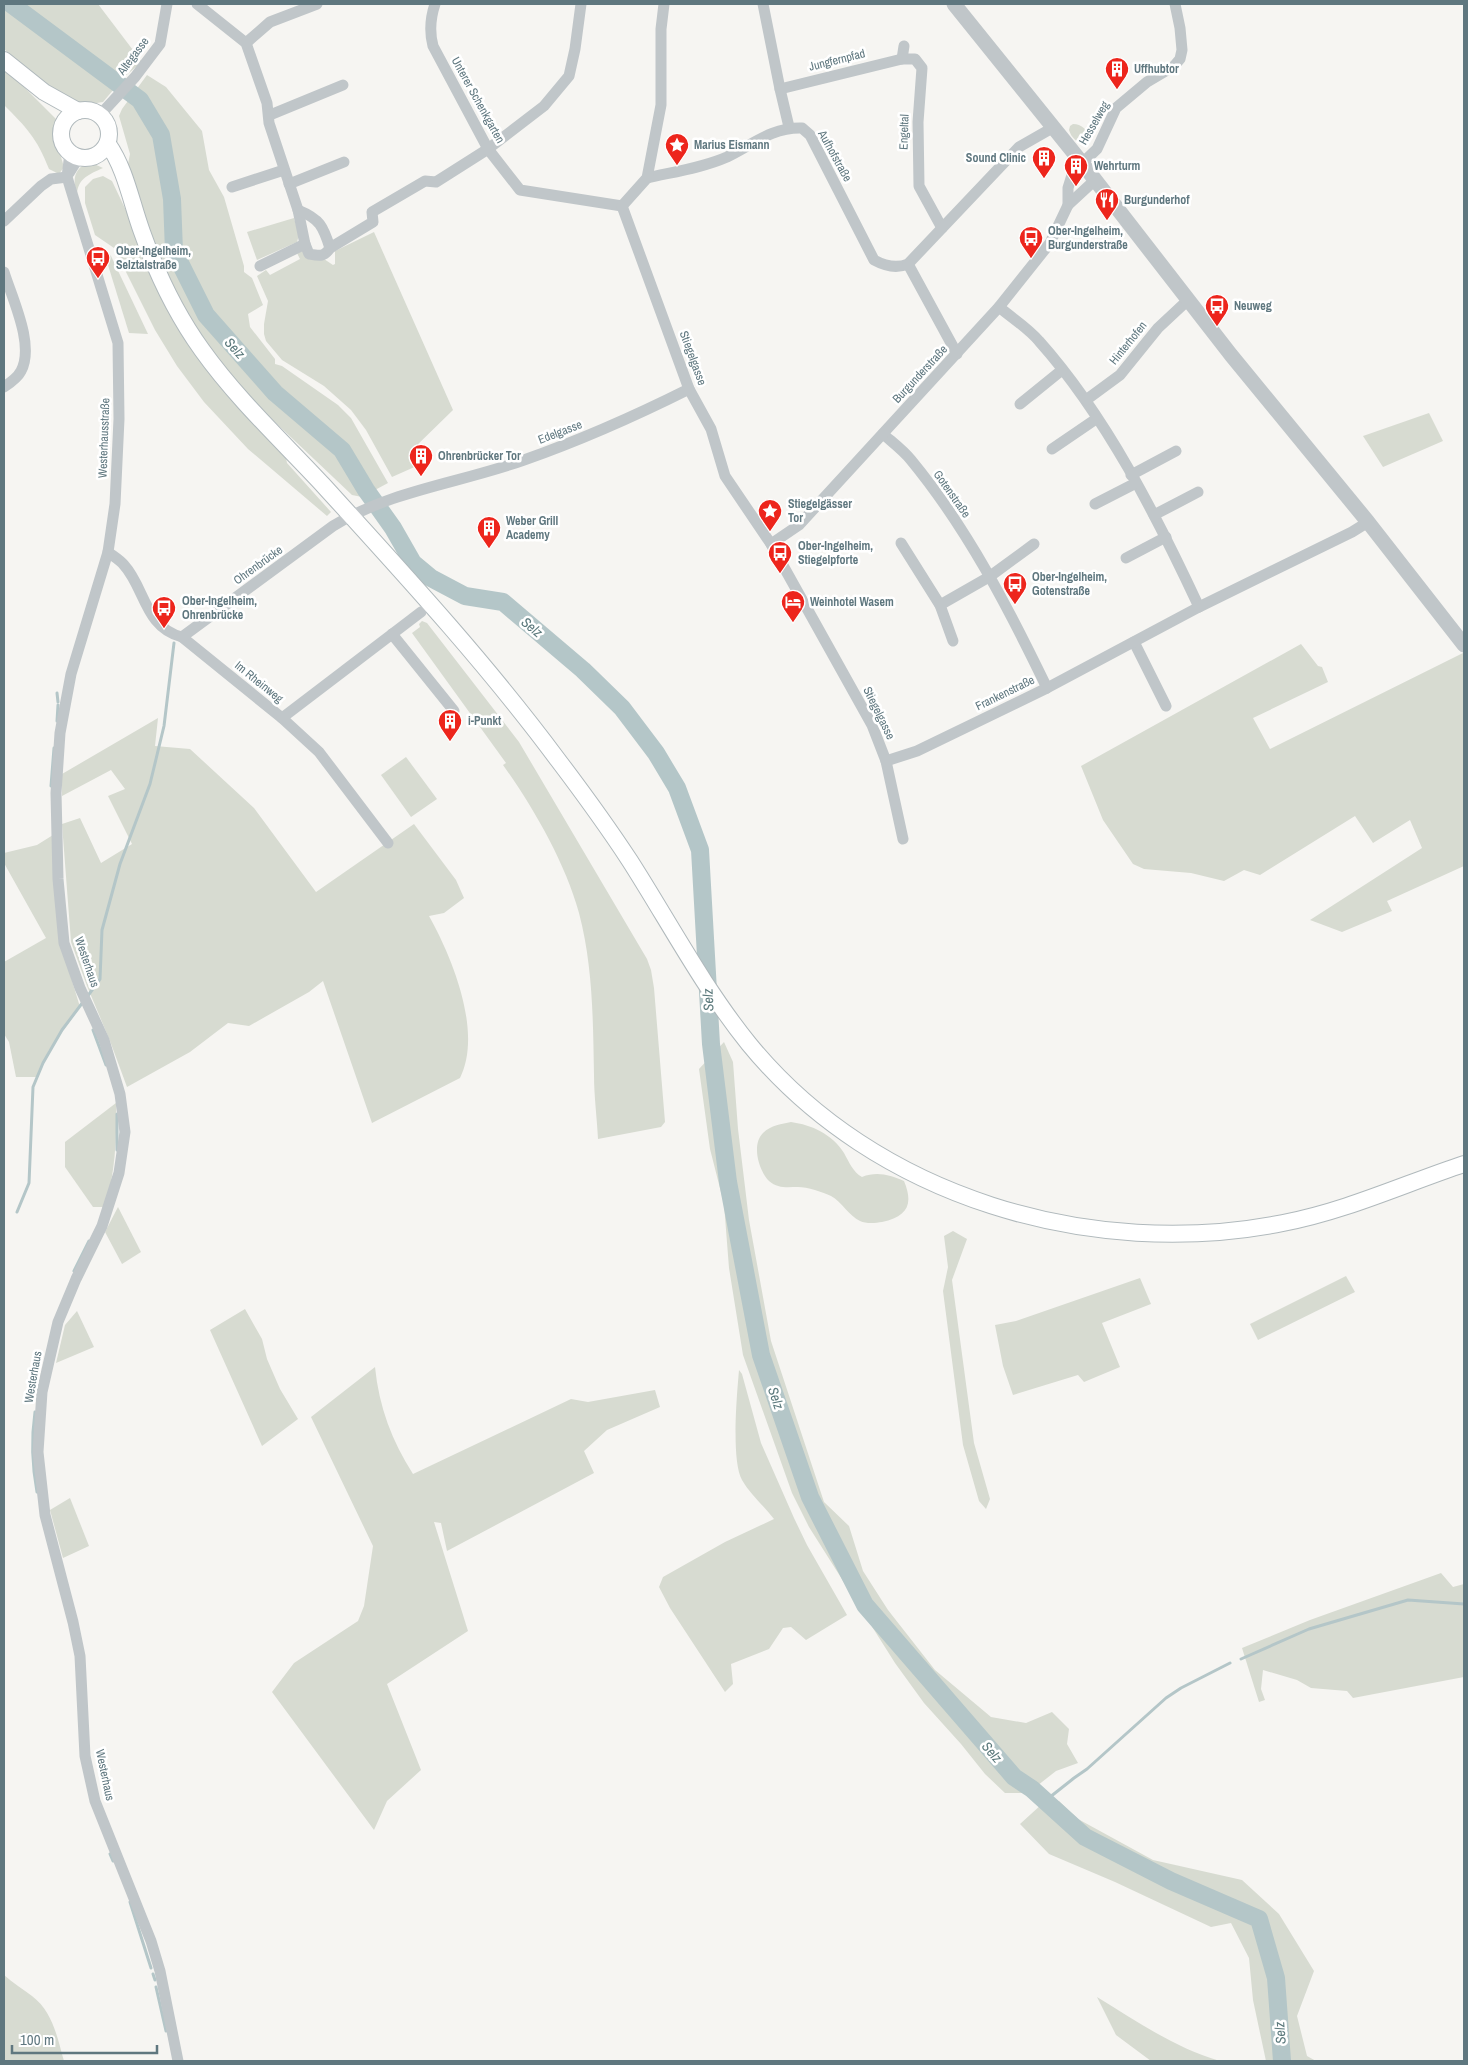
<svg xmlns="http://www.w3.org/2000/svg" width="1468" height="2065" font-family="'Archivo Narrow',sans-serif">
  <rect width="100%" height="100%" fill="#f6f5f2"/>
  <g fill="#d7dbd1">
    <path d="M4,4H98L142,62L124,77L103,102C93,104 83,104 73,100C54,94 20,62 4,49Z"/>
    <path d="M4,70L23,86L56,119L55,137L64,167L59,174L49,169C37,138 26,127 4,105Z"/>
    <path d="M147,75L166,87L202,131L209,170L224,197L244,266V272L252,278L263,305L248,314L250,327L275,359V364L282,366L338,405L351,418L388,483L362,497L352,495L239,388L194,328L158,257L123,165L128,164L130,154L119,116L122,109Z"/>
    <path d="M1073,124C1082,124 1086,130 1091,136L1090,142C1080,145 1072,140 1069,130L1070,126Z"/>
    <path d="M87,163H92L103,168C90,174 78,178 77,194C73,181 73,170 87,163Z"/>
    <path d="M103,176L112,181L131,221L156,279L286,458L287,463L331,512L327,516L248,449L204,402L177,366L155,330L114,248L95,235L85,203V187L93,179Z"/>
    <path d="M294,218L299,235L297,242L257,260L247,232Z"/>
    <path d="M374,232L453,410L412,450L419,465L392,477L366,430L351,410L324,386L282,360L266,341L264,334V324L268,301L257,276L266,270L270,275L300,259L297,253L302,251L324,259L333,265L335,264V251Z"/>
    <path d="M106,251L111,256L148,334L129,333L104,252Z"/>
    <path d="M1429,413L1443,441L1383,467L1363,436Z"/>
    <path d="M422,621L427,623L519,742L647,959L651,970L654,988L665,1122L661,1127L598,1139C597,1118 594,1096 594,1075C593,1021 593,966 579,913C565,862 533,807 503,765L506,763L412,633L420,627L419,624Z"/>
    <path d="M1301,644L1318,666L1322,667L1328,682L1253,718L1270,749L1463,653L1464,656V866L1387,901L1392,911L1342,932L1310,920L1422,848L1410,820L1373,843L1355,816L1260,875L1244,870L1224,881L1191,873L1144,869L1133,864L1103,820L1081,766Z"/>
    <path d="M158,718L155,746L190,749L254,808L316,892L414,824L456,880L464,898L444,913L429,916C452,957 483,1032 460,1078L372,1123L323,981L309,992L249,1026L228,1023L190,1052L127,1087L110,1041L87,986L71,942L62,824L80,818L101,863L132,844L108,796L125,789L111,770L62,796V774Z"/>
    <path d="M406,757L437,799L411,817L381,775Z"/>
    <path d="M53,835L59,938L80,1007L49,1050L38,1077H16L9,1042L4,1034V962L46,938L4,863V853L37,845Z"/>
    <path d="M724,1042L733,1062L738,1129L749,1220L771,1341L824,1502L849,1526L863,1571L888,1610L935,1670L991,1717L1026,1723L1052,1712L1069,1729L1067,1744L1078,1763L1056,1771L1028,1793H1005L985,1774L961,1744L924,1703L895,1663L809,1527L792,1493L743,1355L729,1268L724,1204L710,1149L699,1069Z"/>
    <path d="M116,1103C117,1139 115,1173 105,1207H93L65,1167V1142Z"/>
    <path d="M791,1122C812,1125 832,1134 844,1153C849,1162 853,1172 862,1177C877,1171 890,1175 904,1181C914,1205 907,1216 882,1222C876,1223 866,1224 860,1221C849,1216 842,1202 831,1196C823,1192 807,1187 798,1187C788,1187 778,1189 769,1181C759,1171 751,1145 763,1133C771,1125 782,1124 791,1122Z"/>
    <path d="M118,1207L141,1252L122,1264L105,1232Z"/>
    <path d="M953,1231L967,1239L952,1280L974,1443L990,1499L986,1509L979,1501L963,1445L943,1291L948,1267L944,1236Z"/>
    <path d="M1346,1276L1355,1292L1258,1340L1250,1324Z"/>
    <path d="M1140,1278L1151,1304L1102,1323L1120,1367L1084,1382L1078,1375L1013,1395L1003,1366L995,1325L1016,1321Z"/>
    <path d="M245,1309L262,1339L267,1359L280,1389L298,1419L262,1446L210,1330Z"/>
    <path d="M77,1311L94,1347L56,1363L65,1325Z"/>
    <path d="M375,1367C379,1407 392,1441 413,1474L571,1399L588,1402L655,1390L660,1407L607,1430L584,1451L594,1473L447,1551L441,1523L434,1522L468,1631L387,1684L421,1770L387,1801L374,1830L272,1692L294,1663L358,1621L364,1606L373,1546L311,1417Z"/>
    <path d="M739,1370L742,1374L761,1443L794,1518L807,1545L847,1615L806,1640L791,1627L783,1628L769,1649L731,1664L733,1684L725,1692L670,1608L659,1587L663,1577L725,1542L774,1519C764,1506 750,1494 742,1480C731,1460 737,1394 739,1370Z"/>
    <path d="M70,1498L89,1546L63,1558L50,1510Z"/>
    <path d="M1441,1573L1453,1587L1464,1584V1677L1353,1698L1347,1691L1311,1688L1297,1680L1263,1670L1261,1689L1265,1700L1259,1702L1242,1648L1310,1620Z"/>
    <path d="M1059,1801L1078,1819L1153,1860L1242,1880L1279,1914L1314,1971L1297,2016L1307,2056L1316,2061H1266L1253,2000L1249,1958L1231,1923L1211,1927L1115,1882L1049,1854L1020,1824L1042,1804Z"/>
    <path d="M4,1975C13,1983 23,1989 32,1996C53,2012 57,2037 64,2061H4Z"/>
    <path d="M1097,1997C1136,2021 1175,2048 1220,2061H1151L1116,2035Z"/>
  </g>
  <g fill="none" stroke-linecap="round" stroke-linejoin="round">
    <g stroke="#b4c6c8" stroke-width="3">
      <path d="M57,693L58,702"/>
      <path d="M57,721L58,705"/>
      <path d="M51,786L54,748"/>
      <path d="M87,997L100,979L102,930L120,864L150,784L164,726L174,643"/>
      <path d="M93,1030L106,1065"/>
      <path d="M117,1150V1114"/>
      <path d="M17,1212L29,1183L33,1087L43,1063L62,1030L83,1002"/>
      <path d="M74,1271L89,1241"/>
      <path d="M35,1412C31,1440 32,1465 37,1492"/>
      <path d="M1241,1659L1309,1629L1408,1600L1464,1604"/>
      <path d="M1045,1801L1074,1778L1087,1769L1166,1698L1181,1688L1230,1663"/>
      <path d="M110,1854L113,1861"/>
      <path d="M130,1902L151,1968"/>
      <path d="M153,1974L155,1980"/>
      <path d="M156,1987L166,2031"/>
    </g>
    <path stroke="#b4c6c8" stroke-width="18" d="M11,4L140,100L161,135L172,199L174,251L206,315L275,393L342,450L366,490L393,528L413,563L431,578L465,596L503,602L583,670L622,708L656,753L677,788L700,850L711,1044L728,1182L761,1355L810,1497L865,1605L1014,1777L1032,1789L1085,1837L1171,1881L1259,1919L1276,1978L1282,2061"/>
    <g stroke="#b0b9bc" stroke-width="18">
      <g id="secondary">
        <path d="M4,60L44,92L78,111"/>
        <circle cx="85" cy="134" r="24"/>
        <path d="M108,144C126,170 131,202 142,232C157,274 176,314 202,350C237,399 282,441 323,485C404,574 486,663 558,760C583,793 607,826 630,861C669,922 703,987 749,1044C875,1198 1092,1261 1283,1223C1346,1211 1404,1184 1464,1164"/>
      </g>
    </g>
    <g stroke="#c0c6c9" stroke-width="11">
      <path d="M197,4L246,43L267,103L269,123L298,210L305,244L309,254C320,256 324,257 330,248L373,222L372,212L425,181L436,182L488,149L544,106L569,76L575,49L581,4"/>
      <path d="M435,4C430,19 429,31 433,46L488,149L520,190L622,206"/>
      <path d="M763,4L780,89"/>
      <path d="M246,43L270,22L317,4"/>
      <path d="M904,46L902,59H915L922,68L918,122L919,186L942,228"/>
      <path d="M100,115L135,77L160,44L167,4"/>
      <path d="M270,115L343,85"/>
      <path d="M789,127L780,89L902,59"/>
      <path d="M70,153L67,177L118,343L119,419L115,504L108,552L71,674L60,733L56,793L58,879L64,943L80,988L104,1040L120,1094L125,1132L119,1173L102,1226L76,1279L58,1322L42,1392L38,1452L45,1515L73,1622L80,1656L85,1756L95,1801L151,1941L160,1971L178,2061"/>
      <path d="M69,173L79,157"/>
      <path d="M647,178C673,172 702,168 727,157C752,145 772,127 802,128L810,135L874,260C885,266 896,269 908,264L1019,147L1047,131L1052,126"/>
      <path d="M289,184L344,162"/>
      <path d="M232,187L284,170"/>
      <path d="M1068,205L1095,180"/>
      <path d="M622,206L689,389L711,429L725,476L771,544L872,725L886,761L903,839"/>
      <path d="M622,206L647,178L661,105V29L664,4"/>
      <path d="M298,210C320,219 323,226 330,248"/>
      <path d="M4,221L41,186L51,179L67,177"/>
      <path d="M908,264L957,354"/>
      <path d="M260,266L305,244"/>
      <path d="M4,272C12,298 35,345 21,371C18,377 10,383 4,387"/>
      <path d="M999,307C1012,318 1028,328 1039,341C1106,416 1157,517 1199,607"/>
      <path d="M1086,400L1120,375L1158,328L1188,300"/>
      <path d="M1020,404L1062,370"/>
      <path d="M883,434C892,442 903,450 911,460C967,528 1009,609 1047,688"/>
      <path d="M1052,449L1096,419"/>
      <path d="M1131,475L1176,451"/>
      <path d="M1095,504L1136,483"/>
      <path d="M1154,515L1198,492"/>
      <path d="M901,543L940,605L953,641"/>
      <path d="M771,544L799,525L999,307L1050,243L1068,205V188L1073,172L1097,149L1116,108L1147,82L1174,66L1180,59L1182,50L1180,28L1175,4"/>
      <path d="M108,552C113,556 120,560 124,565C145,588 145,628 182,637L282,718L319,752L388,843"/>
      <path d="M1126,558L1166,537"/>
      <path d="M940,605L989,577L1034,544"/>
      <path d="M392,634L454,711"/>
      <path d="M182,637L333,526C392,490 460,483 524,460C581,440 635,416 689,389"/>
      <path d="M1134,642L1166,706"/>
      <path d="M282,718L421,612"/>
      <path d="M886,761L917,751L1047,688L1199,607L1352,532L1368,522"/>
    </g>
    <path stroke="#c0c6c9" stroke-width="15" d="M954,4L1082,163L1231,355L1368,522L1464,645"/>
    <use href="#secondary" stroke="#fff" stroke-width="16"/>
  </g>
  <defs>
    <g id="building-pin" transform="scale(1.25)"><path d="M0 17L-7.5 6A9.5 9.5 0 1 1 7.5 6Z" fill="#ed251c" stroke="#fff"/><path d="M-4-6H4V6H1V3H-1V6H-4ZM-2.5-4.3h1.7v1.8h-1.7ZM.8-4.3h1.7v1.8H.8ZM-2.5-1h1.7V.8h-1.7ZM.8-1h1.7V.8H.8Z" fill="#fff"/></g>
    <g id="sight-pin" transform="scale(1.25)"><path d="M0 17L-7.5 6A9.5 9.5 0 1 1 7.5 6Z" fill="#ed251c" stroke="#fff"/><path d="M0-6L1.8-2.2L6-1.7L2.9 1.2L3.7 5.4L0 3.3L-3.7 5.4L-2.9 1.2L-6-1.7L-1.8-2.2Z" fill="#fff"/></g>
    <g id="restaurant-pin" transform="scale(1.25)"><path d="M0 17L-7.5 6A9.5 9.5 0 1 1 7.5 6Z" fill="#ed251c" stroke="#fff"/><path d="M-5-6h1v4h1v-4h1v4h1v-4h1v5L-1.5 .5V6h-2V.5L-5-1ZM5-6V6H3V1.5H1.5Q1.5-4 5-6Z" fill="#fff"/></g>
    <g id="bus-pin" transform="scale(1.25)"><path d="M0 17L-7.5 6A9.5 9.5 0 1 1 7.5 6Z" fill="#ed251c" stroke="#fff"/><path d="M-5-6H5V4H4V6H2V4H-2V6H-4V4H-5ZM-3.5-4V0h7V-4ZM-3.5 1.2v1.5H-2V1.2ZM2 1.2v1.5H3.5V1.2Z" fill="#fff"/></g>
    <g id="hotel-pin" transform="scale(1.25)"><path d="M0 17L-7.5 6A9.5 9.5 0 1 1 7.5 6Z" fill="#ed251c" stroke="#fff"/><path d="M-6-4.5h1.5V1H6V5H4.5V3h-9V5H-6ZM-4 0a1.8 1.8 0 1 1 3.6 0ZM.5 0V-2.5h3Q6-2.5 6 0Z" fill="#fff"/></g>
  </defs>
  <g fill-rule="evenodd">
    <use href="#building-pin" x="1117" y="69"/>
    <use href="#sight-pin" x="677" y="145"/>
    <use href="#building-pin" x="1044" y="158"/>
    <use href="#building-pin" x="1076" y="166"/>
    <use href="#restaurant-pin" x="1107" y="200"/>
    <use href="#bus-pin" x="1031" y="238"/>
    <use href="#bus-pin" x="98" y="258"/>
    <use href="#bus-pin" x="1217" y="306"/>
    <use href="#building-pin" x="421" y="456"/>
    <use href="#sight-pin" x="770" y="511"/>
    <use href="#building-pin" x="489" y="528"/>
    <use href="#bus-pin" x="780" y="553"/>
    <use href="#bus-pin" x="1015" y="584"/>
    <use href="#hotel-pin" x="793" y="602"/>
    <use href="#bus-pin" x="164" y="608"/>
    <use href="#building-pin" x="450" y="721"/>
  </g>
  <g text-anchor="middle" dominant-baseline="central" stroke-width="5" stroke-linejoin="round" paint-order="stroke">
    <g font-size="12" fill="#5f777f" stroke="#fff">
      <text transform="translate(133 56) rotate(-53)">Altegasse</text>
      <text transform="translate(837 60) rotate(-14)">Jungfernpfad</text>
      <text transform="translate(478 100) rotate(61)">Unterer Schenkgarten</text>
      <text transform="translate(1094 123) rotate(-60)">Hesselweg</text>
      <text transform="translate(904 132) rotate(-88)">Engeltal</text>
      <text transform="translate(835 156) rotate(61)">Aufhofstraße</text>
      <text transform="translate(1128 343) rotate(-51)">Hinterhofen</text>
      <text transform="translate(693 358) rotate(70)">Stiegelgasse</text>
      <text transform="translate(920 374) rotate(-47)">Burgunderstraße</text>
      <text transform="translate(560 432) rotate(-21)">Edelgasse</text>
      <text transform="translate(104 438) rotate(-88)">Westerhausstraße</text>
      <text transform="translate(952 494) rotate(55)">Gotenstraße</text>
      <text transform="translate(258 565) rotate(-36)">Ohrenbrücke</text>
      <text transform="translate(259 682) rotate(39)">Im Rheinweg</text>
      <text transform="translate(1005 693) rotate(-26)">Frankenstraße</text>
      <text transform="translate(879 713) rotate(64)">Stiegelgasse</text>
      <text transform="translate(87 962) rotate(71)">Westerhaus</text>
      <text transform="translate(33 1377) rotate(-80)">Westerhaus</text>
      <text transform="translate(105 1775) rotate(78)">Westerhaus</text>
    </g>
    <g font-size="12" font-weight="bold" fill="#5f777f" stroke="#fff" text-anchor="start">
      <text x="1134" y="69">Uffhubtor</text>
      <text x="694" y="145">Marius Eismann</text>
      <text x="1026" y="158" text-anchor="end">Sound Clinic</text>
      <text x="1094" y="166">Wehrturm</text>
      <text x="1124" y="200">Burgunderhof</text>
      <text x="1048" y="231">Ober-Ingelheim,<tspan x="1048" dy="14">Burgunderstraße</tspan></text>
      <text x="116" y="251">Ober-Ingelheim,<tspan x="116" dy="14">Selztalstraße</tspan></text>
      <text x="1234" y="306">Neuweg</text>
      <text x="438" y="456">Ohrenbrücker Tor</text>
      <text x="788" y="504">Stiegelgässer<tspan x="788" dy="14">Tor</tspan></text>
      <text x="506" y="521">Weber Grill<tspan x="506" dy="14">Academy</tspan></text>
      <text x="798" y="546">Ober-Ingelheim,<tspan x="798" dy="14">Stiegelpforte</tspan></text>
      <text x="1032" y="577">Ober-Ingelheim,<tspan x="1032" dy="14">Gotenstraße</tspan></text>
      <text x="182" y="601">Ober-Ingelheim,<tspan x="182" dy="14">Ohrenbrücke</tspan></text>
      <text x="810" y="602">Weinhotel Wasem</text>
      <text x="468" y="721">i-Punkt</text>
    </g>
    <g font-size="14" font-style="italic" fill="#5a787b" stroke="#fff">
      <text transform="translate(235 348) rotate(48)">Selz</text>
      <text transform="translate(532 627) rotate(40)">Selz</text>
      <text transform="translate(708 1000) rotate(-93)">Selz</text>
      <text transform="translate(776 1398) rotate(71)">Selz</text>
      <text transform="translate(992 1752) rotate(49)">Selz</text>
      <text transform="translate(1280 2033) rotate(-94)">Selz</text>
    </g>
  </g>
  <rect width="1468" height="2065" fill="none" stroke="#5f777f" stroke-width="10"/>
  <path d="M12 2045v8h145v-8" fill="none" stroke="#5f777f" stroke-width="2.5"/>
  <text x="20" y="2045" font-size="15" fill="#5f777f" stroke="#ffffff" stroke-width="4" paint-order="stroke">100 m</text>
</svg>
